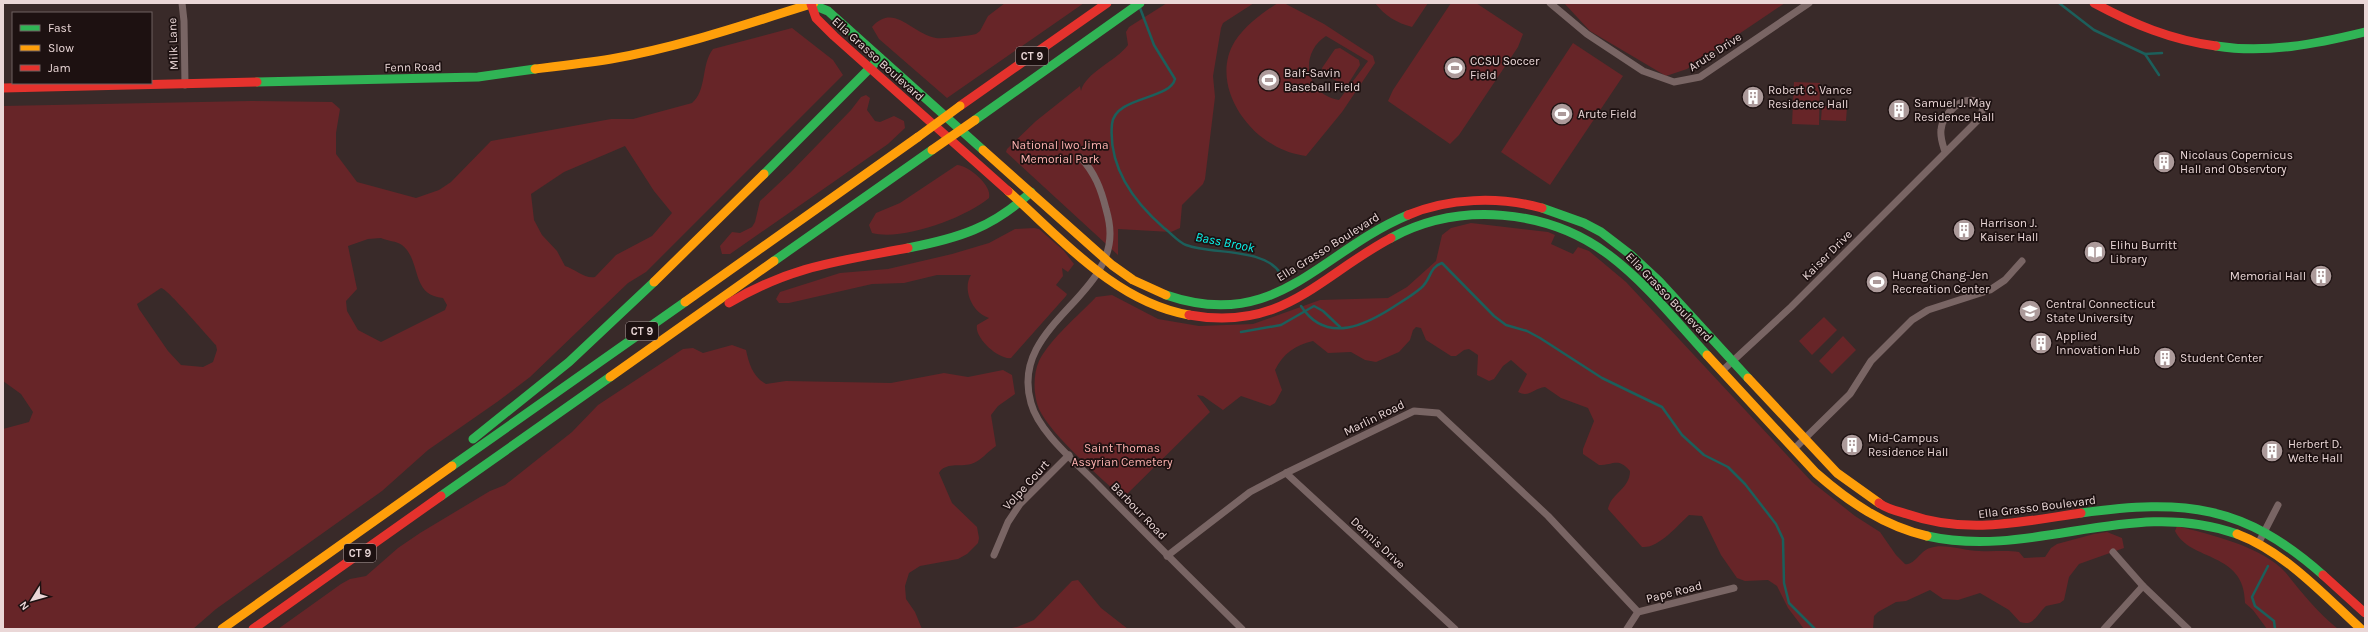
<svg xmlns="http://www.w3.org/2000/svg" width="2368" height="632" font-family="Karla,sans-serif">
  <rect width="100%" height="100%" fill="#392a29"/>
  <g fill="#672528" fill-rule="evenodd">
    <path d="M1005,3H1084L947,98L879,39L872,27C894,2 912,34 936,38C944,39 967,36 976,34L980,31L988,16Z"/>
    <path d="M1167,3H1254L1223,23L1221,28L1213,76L1215,97L1205,179L1203,184L1182,205L1180,228L1171,232L1118,229V255L1006,152L1007,149L1036,121L1080,86L1081,91C1085,73 1116,61 1128,45L1126,32L1129,27Z"/>
    <path d="M1278,3H1284L1324,24L1373,56L1375,63L1342,112L1306,156C1294,154 1283,151 1272,144C1239,125 1212,78 1235,41C1246,25 1262,13 1278,3ZM1326,36L1368,61L1339,100C1306,95 1298,54 1326,36Z"/>
    <path d="M1375,3H1428L1412,27C1397,23 1385,16 1375,3Z"/>
    <path d="M1451,3H1476L1523,34L1518,47L1459,135L1450,144L1388,101L1393,90Z"/>
    <path d="M1564,3H1785L1687,69L1666,76L1590,31Z"/>
    <path d="M792,28L833,60L843,75L646,272L628,283L530,377L497,402L428,450L382,491L216,609L193,629H3V429L29,422L33,412L21,394L3,381V106L250,101L332,102L340,109L336,133V154L357,182L416,198L439,190L451,182L491,141L611,119H633L692,103C707,91 701,64 713,49ZM625,146L654,191L672,213L652,236L616,255L595,277C585,279 575,269 565,266L557,251L542,235L534,220L531,194L564,172ZM381,238C387,241 397,241 402,245C422,261 410,295 443,298L447,305L445,310L381,342L358,330L347,311L346,301L357,289L348,246L368,239ZM161,288C167,288 208,337 216,345L217,350L213,362L203,367L181,365L168,351L139,309L137,304Z"/>
    <path d="M1573,43L1623,76L1550,185L1501,152Z"/>
    <path d="M1340,48L1359,60L1360,65L1348,84L1343,85L1323,73L1322,68L1335,49Z"/>
    <path d="M1794,82L1820,83L1819,125L1792,124Z"/>
    <path d="M866,95L870,98L867,110L875,121L880,122L894,116L904,121L905,128L888,144L730,254H722L720,246L732,232L740,233L752,227L755,222L760,201L791,172L851,110L861,97Z"/>
    <path d="M1822,106L1847,107L1846,121L1821,120Z"/>
    <path d="M957,165C968,165 993,186 989,198C965,218 903,241 872,233L869,225L876,213L900,203Z"/>
    <path d="M1471,223L1548,232L1555,235L1551,244L1573,254L1578,247L1589,251L1626,282L1812,482L1855,516L1880,532L1896,555L1905,564C1914,566 1921,550 1930,548C1944,543 1964,551 1979,551C1992,552 2006,550 2019,552L2024,558L2045,557L2051,548L2057,544L2094,534L2107,532L2122,538L2124,548L2079,564L2069,577L2064,600L2060,603L2046,606C2037,614 2034,627 2020,622L2009,610L1980,593L1958,600L1943,599L1930,590L1906,601L1896,602L1878,612L1874,616L1873,629H1804L1788,608L1777,586L1768,580L1745,581L1737,578L1721,555L1702,516L1689,515C1678,525 1658,549 1642,547L1608,509C1611,493 1630,489 1630,471C1618,457 1614,465 1599,465L1583,454V449L1594,421L1588,408L1561,398L1545,387C1534,388 1529,398 1518,392L1527,374L1511,360L1503,366L1494,379L1489,381L1477,375L1478,355L1469,349L1464,350L1456,356H1451L1426,340L1421,328L1416,327L1413,330L1410,340L1399,352L1376,362L1365,360L1351,352L1328,353L1313,341C1295,345 1283,354 1275,370L1282,390L1275,403L1270,406L1241,396L1223,410L1203,396L1197,395L1210,412L1123,498C1100,477 1051,435 1039,409C1033,395 1033,374 1039,361C1050,339 1079,315 1096,297L1112,295L1158,319L1199,326L1253,324L1320,300L1388,298L1407,287L1436,261L1442,235L1451,228Z"/>
    <path d="M1034,228L1039,229L1064,251L1074,264L1068,272L1062,268L1063,276L1056,285L1067,294L1066,296L1011,358C999,360 974,338 977,325L989,318C972,313 962,289 971,275H937L904,283L872,284L789,303H779L776,299L780,292L840,273L888,269L952,254L989,243L1015,229Z"/>
    <path d="M1824,317L1837,330L1812,355L1799,341Z"/>
    <path d="M1843,336L1856,350L1832,374L1819,361Z"/>
    <path d="M732,345L746,350C749,364 753,377 766,384L786,381L891,383L944,373L968,377L1003,370L1012,375L1015,394L998,406L991,415L996,446C988,451 980,462 971,464C960,467 945,462 939,473L952,503L977,527L979,538L978,543L967,554L958,559L920,566L909,573L905,586L906,599L915,612L922,629H278L341,584L350,579L366,576L398,548L420,533L490,491L505,485L572,432L598,405L683,349L693,348L703,353Z"/>
    <path d="M2177,526C2211,535 2262,546 2286,573C2302,593 2318,613 2338,629H2267L2253,610L2245,603C2245,551 2190,562 2175,531Z"/>
    <path d="M1078,580L1101,608L1128,629H1006L1017,627L1034,620L1072,581Z"/>
  </g>
  <g fill="none" stroke-linecap="round" stroke-linejoin="round">
    <g stroke="#1c5f5b" stroke-width="2.5">
      <path d="M2059,3L2094,30L2145,54L2159,75"/>
      <path d="M1140,8L1154,45L1175,79C1170,100 1115,96 1112,124C1108,167 1134,202 1164,228C1171,233 1178,242 1186,245C1213,255 1264,247 1281,274"/>
      <path d="M2145,54L2162,53"/>
      <path d="M1301,306C1327,346 1368,324 1398,304C1406,299 1414,294 1421,288C1431,280 1429,267 1442,263L1494,316L1506,325L1527,331L1540,338L1602,378L1662,407L1682,435L1704,455L1728,467L1745,484L1776,524L1783,539L1784,583L1789,603L1815,629"/>
      <path d="M1241,332L1281,325L1314,306L1323,311L1340,327"/>
      <path d="M2268,566L2252,597L2255,606L2274,621L2275,629"/>
    </g>
    <g stroke="#796564" stroke-width="7">
      <path d="M182,3L184,21L185,85"/>
      <path d="M1550,3L1587,34L1643,71L1674,82L1700,77L1809,3"/>
      <path d="M1081,158C1095,173 1101,189 1106,209C1108,216 1110,225 1110,233C1111,299 1009,327 1031,403C1039,433 1077,463 1099,486C1146,534 1194,582 1242,629"/>
      <path d="M1722,371L1791,307L1980,118L1983,108L1979,102C1963,94 1942,114 1941,130C1940,138 1943,145 1945,152"/>
      <path d="M1794,449L1850,394L1871,361L1912,320L1928,310L1990,290L2005,280L2022,261"/>
      <path d="M1286,473L1455,629"/>
      <path d="M2258,544L2278,505"/>
      <path d="M2113,552L2143,586L2188,629"/>
      <path d="M994,555L1008,522L1020,504L1069,455"/>
      <path d="M1167,556L1250,492L1286,473L1414,411L1438,413L1548,516L1638,612"/>
      <path d="M1627,629L1638,612L1734,588"/>
      <path d="M2104,629L2143,586"/>
    </g>
    <g stroke="#30b455" stroke-width="9">
      <path d="M811,4L828,11L983,150"/>
      <path d="M2216,46C2266,54 2316,44 2365,32"/>
      <path d="M257,82L478,77L535,69"/>
      <path d="M975,120L1140,3"/>
      <path d="M764,174L880,58"/>
      <path d="M1542,208L1584,223L1601,232L1631,255L1659,281L1748,378"/>
      <path d="M1391,238C1459,201 1548,209 1609,255C1646,283 1676,321 1707,355"/>
      <path d="M908,248C959,238 992,228 1031,192"/>
      <path d="M774,261L932,150"/>
      <path d="M1166,295C1277,333 1319,252 1408,215"/>
      <path d="M473,439L569,362L654,282"/>
      <path d="M452,466L685,302"/>
      <path d="M441,496L610,377"/>
      <path d="M2081,513C2184,499 2243,504 2323,575"/>
      <path d="M1927,536C2033,560 2132,496 2237,534"/>
    </g>
    <g stroke="#ff9f0a" stroke-width="9">
      <path d="M535,69C560,66 586,63 611,59C680,47 747,24 814,3"/>
      <path d="M983,150L1112,265L1133,280L1166,295"/>
      <path d="M1008,191C1062,239 1115,302 1189,315"/>
      <path d="M654,282L764,174"/>
      <path d="M685,302L918,137"/>
      <path d="M1707,355L1816,473C1849,502 1884,526 1927,536"/>
      <path d="M610,377L774,261"/>
      <path d="M1748,378L1837,473L1879,503"/>
      <path d="M2237,534C2285,552 2324,595 2361,629"/>
      <path d="M222,629L452,466"/>
    </g>
    <g stroke="#e5322d" stroke-width="9">
      <path d="M2094,3C2133,24 2171,40 2216,46"/>
      <path d="M811,4L816,18L834,36L1008,191"/>
      <path d="M3,88L257,82"/>
      <path d="M960,106L1107,3"/>
      <path d="M1408,215C1448,198 1499,196 1542,208"/>
      <path d="M729,303C791,266 840,261 908,248"/>
      <path d="M1189,315C1283,332 1318,277 1391,238"/>
      <path d="M1879,503C1887,509 1897,511 1907,514C1967,535 2020,522 2081,513"/>
      <path d="M2323,575L2365,613"/>
      <path d="M253,629L441,496"/>
    </g>
    <g stroke="#ff9f0a" stroke-width="9">
      <path d="M918,137L960,106"/>
      <path d="M932,150L975,120"/>
    </g>
  </g>
  <defs>
    <g id="stadium-disc" transform="scale(1.15)"><circle r="9.5" fill="#ac9a9a" stroke="#1d1111"/><path d="M0-5a6.5 5 0 1 0 0 10a6.5 5 0 1 0 0-10ZM-3.5-1.8h7v3.6h-7Z" fill="#fff"/></g>
    <g id="building-disc" transform="scale(1.15)"><circle r="9.5" fill="#ac9a9a" stroke="#1d1111"/><path d="M-4-6H4V6H1V3H-1V6H-4ZM-2.5-4.3h1.7v1.8h-1.7ZM.8-4.3h1.7v1.8H.8ZM-2.5-1h1.7V.8h-1.7ZM.8-1h1.7V.8H.8Z" fill="#fff"/></g>
    <g id="library-disc" transform="scale(1.15)"><circle r="9.5" fill="#ac9a9a" stroke="#1d1111"/><path d="M-6-4Q-3-5.5-.7-3.5V5Q-3 3-6 4ZM6-4Q3-5.5 .7-3.5V5Q3 3 6 4Z" fill="#fff"/></g>
    <g id="university-disc" transform="scale(1.15)"><circle r="9.5" fill="#ac9a9a" stroke="#1d1111"/><path d="M0-5L7-2L0 1L-7-2ZM-4 1L0 2.5L4 1V4Q0 6-4 4Z" fill="#fff"/></g>
  </defs>
  <g fill-rule="evenodd">
    <use href="#stadium-disc" x="1455" y="68"/>
    <use href="#stadium-disc" x="1269" y="80"/>
    <use href="#building-disc" x="1753" y="97"/>
    <use href="#building-disc" x="1899" y="110"/>
    <use href="#stadium-disc" x="1562" y="114"/>
    <use href="#building-disc" x="2164" y="162"/>
    <use href="#building-disc" x="1964" y="230"/>
    <use href="#library-disc" x="2095" y="252"/>
    <use href="#building-disc" x="2321" y="276"/>
    <use href="#stadium-disc" x="1877" y="282"/>
    <use href="#university-disc" x="2030" y="311"/>
    <use href="#building-disc" x="2041" y="343"/>
    <use href="#building-disc" x="2165" y="358"/>
    <use href="#building-disc" x="1852" y="445"/>
    <use href="#building-disc" x="2272" y="451"/>
  </g>
  <g text-anchor="middle" dominant-baseline="central" stroke-width="3.5" stroke-linejoin="round" paint-order="stroke">
    <g fill="#1d1111" stroke="#ac9c9c" stroke-width="1">
      <rect x="1016" y="47" width="32" height="18" rx="3"/>
      <rect x="626" y="322" width="32" height="18" rx="3"/>
      <rect x="344" y="544" width="32" height="18" rx="3"/>
    </g>
    <g font-size="11" font-weight="bold" fill="#ead7d7">
      <text x="1032" y="56">CT 9</text>
      <text x="642" y="331">CT 9</text>
      <text x="360" y="553">CT 9</text>
    </g>
    <g font-size="12" fill="#ead7d7" stroke="#1d1111">
      <text transform="translate(173 44) rotate(-92)">Milk Lane</text>
      <text transform="translate(1715 52) rotate(-33)">Arute Drive</text>
      <text transform="translate(878 59) rotate(42)">Ella Grasso Boulevard</text>
      <text transform="translate(413 67) rotate(-1)">Fenn Road</text>
      <text transform="translate(1328 247) rotate(-32)">Ella Grasso Boulevard</text>
      <text transform="translate(1827 255) rotate(-45)">Kaiser Drive</text>
      <text transform="translate(1669 297) rotate(46)">Ella Grasso Boulevard</text>
      <text transform="translate(1374 418) rotate(-26)">Marlin Road</text>
      <text transform="translate(1026 485) rotate(-48)">Volpe Court</text>
      <text transform="translate(2037 507) rotate(-7)">Ella Grasso Boulevard</text>
      <text transform="translate(1139 511) rotate(46)">Barbour Road</text>
      <text transform="translate(1378 543) rotate(43)">Dennis Drive</text>
      <text transform="translate(1674 592) rotate(-14)">Pape Road</text>
    </g>
    <g font-size="12" fill="#ead7d7" stroke="#1d1111" text-anchor="start">
      <text x="1470" y="61">CCSU Soccer<tspan x="1470" dy="14">Field</tspan></text>
      <text x="1284" y="73">Balf-Savin<tspan x="1284" dy="14">Baseball Field</tspan></text>
      <text x="1768" y="90">Robert C. Vance<tspan x="1768" dy="14">Residence Hall</tspan></text>
      <text x="1914" y="103">Samuel J. May<tspan x="1914" dy="14">Residence Hall</tspan></text>
      <text x="1578" y="114">Arute Field</text>
      <text x="2180" y="155">Nicolaus Copernicus<tspan x="2180" dy="14">Hall and Observtory</tspan></text>
      <text x="1980" y="223">Harrison J.<tspan x="1980" dy="14">Kaiser Hall</tspan></text>
      <text x="2110" y="245">Elihu Burritt<tspan x="2110" dy="14">Library</tspan></text>
      <text x="1892" y="275">Huang Chang-Jen<tspan x="1892" dy="14">Recreation Center</tspan></text>
      <text x="2306" y="276" text-anchor="end">Memorial Hall</text>
      <text x="2046" y="304">Central Connecticut<tspan x="2046" dy="14">State University</tspan></text>
      <text x="2056" y="336">Applied<tspan x="2056" dy="14">Innovation Hub</tspan></text>
      <text x="2180" y="358">Student Center</text>
      <text x="1868" y="438">Mid-Campus<tspan x="1868" dy="14">Residence Hall</tspan></text>
      <text x="2288" y="444">Herbert D.<tspan x="2288" dy="14">Welte Hall</tspan></text>
    </g>
    <g font-size="12" fill="#fcb1af" stroke="#1d1111">
      <text x="1060" y="145">National Iwo Jima<tspan x="1060" dy="14">Memorial Park</tspan></text>
      <text x="1122" y="448">Saint Thomas<tspan x="1122" dy="14">Assyrian Cemetery</tspan></text>
    </g>
    <g font-size="13" font-style="italic" fill="#0af0e7" stroke="#1d1111">
      <text transform="translate(1225 242) rotate(11)">Bass Brook</text>
    </g>
  </g>
  <rect width="2368" height="632" fill="none" stroke="#ead7d7" stroke-width="8"/>
  <rect x="12" y="12" width="140" height="72" fill="#1d1111" stroke="#6f6060"/>
  <rect x="20" y="25" width="20" height="6" fill="#30b455" stroke="#6f6060"/>
  <text x="48" y="32" font-size="12" fill="#ead7d7">Fast</text>
  <rect x="20" y="45" width="20" height="6" fill="#ff9f0a" stroke="#6f6060"/>
  <text x="48" y="52" font-size="12" fill="#ead7d7">Slow</text>
  <rect x="20" y="65" width="20" height="6" fill="#e5322d" stroke="#6f6060"/>
  <text x="48" y="72" font-size="12" fill="#ead7d7">Jam</text>
  <g transform="translate(32 600) rotate(233)" stroke="#1d1111" stroke-width="3" paint-order="stroke">
  <path d="M0-3L7 15L0 10L-7 15Z" fill="#ead7d7"/>
  <text y="-6" font-size="11" font-weight="bold" text-anchor="middle" fill="#ead7d7">N</text>
  </g>
</svg>
